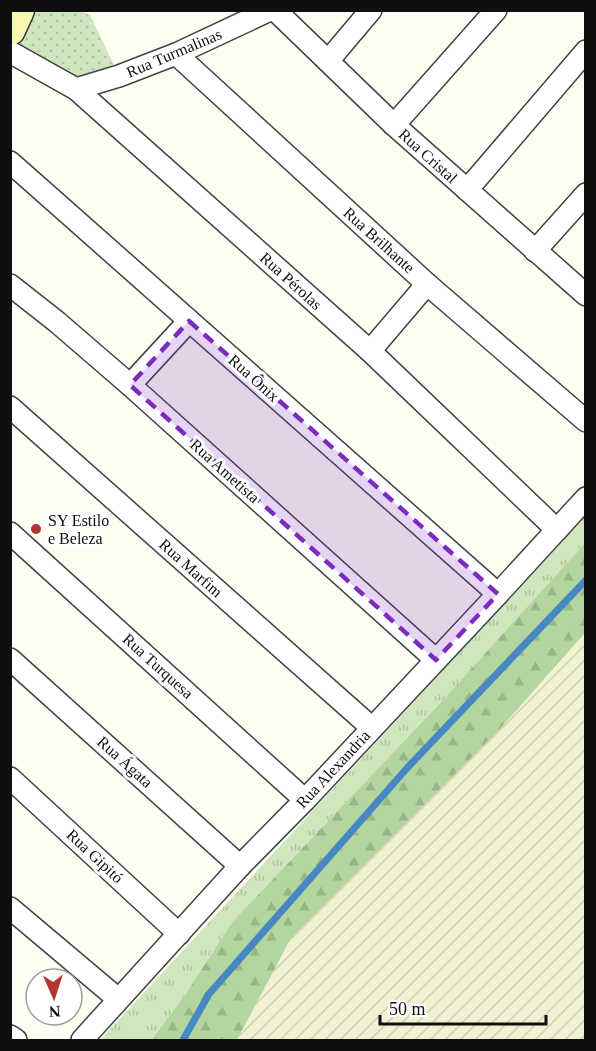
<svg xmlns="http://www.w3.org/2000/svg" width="596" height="1051" font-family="Georgia,serif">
  <defs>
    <pattern id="farmland-furrows" width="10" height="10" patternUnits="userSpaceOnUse" patternTransform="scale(1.5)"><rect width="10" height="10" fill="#f2f2d3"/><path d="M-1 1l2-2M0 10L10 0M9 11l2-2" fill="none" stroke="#ceceb4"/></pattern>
    <pattern id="grass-tufts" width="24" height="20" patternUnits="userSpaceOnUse" patternTransform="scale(1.5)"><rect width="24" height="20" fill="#cfe6be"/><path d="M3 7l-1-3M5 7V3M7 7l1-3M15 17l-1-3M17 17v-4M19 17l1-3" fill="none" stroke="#b1c4a2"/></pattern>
    <pattern id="forest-firs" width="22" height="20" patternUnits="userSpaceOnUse" patternTransform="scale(1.5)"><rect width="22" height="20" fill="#b2d69e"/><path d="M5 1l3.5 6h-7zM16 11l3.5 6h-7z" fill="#98b687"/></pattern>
    <pattern id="park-dots" width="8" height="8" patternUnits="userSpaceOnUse" patternTransform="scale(1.5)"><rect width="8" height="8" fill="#cfe6be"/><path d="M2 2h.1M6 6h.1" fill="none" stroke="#b1c4a2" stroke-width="1.8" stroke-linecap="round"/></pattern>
  </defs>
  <rect width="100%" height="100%" fill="#fefdf2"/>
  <path fill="url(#farmland-furrows)" d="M585,633V1040H237L291,938L497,732Z"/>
  <path fill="url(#grass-tufts)" d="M585,517V543L442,701L233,921L183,998L151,1040H100Z"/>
  <path fill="url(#forest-firs)" d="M585,543V633L497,732L291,938L237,1040H151L183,998L233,921L442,701Z"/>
  <path fill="url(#park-dots)" d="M19,11H79L90,15L119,76L76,89L11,52Z"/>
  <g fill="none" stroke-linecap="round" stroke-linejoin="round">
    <path stroke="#4787c3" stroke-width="7" d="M183,1040L209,994L408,767L586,580"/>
    <g stroke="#424242" stroke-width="24">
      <g id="minor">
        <path d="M275,10L394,125L586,295"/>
        <path d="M10,52L76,89L370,351L557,530"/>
        <path d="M176,54L427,284L586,421"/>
        <path d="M328,61L371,10"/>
        <path d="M76,89L119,76L176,54L270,10"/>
        <path d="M394,125L496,10"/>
        <path d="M10,162L498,594"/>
        <path d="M467,190L586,51"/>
        <path d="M535,251L586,194"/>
        <path d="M10,285L57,322L130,385L436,660"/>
        <path d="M370,351L427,284"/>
        <path d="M130,385L189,321"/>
        <path d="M10,407L372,728"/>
        <path d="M10,533L305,800"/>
        <path d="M10,659L240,866"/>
        <path d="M10,778L179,934"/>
        <path d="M10,908L118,999"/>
        <path d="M10,1036L16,1040"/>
        <path d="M82,1040L240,866L305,800L498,594L586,498"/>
      </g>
    </g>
    <g stroke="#313131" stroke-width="33">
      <path id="secondary" d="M10,30L19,10"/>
    </g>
    <use href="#minor" stroke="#fff" stroke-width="21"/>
    <use href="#secondary" stroke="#f8f7b2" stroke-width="30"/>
  </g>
  <path fill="#7b2cbf" fill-opacity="0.2" stroke="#7b2cbf" stroke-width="4.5" stroke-dasharray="12 8" stroke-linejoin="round" d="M189,321L498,594L436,660L130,385Z"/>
  <circle fill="#b43632" stroke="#fff" stroke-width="2" cx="36" cy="529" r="6"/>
  <g text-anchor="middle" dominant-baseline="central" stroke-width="6" stroke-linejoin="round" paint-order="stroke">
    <g font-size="16" fill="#0f0f0f" stroke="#fff">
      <text transform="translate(174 53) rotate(-23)">Rua Turmalinas</text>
      <text transform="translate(428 156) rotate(42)">Rua Cristal</text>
      <text transform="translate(379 240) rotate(42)">Rua Brilhante</text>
      <text transform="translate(291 281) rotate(42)">Rua Pérolas</text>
      <text transform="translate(254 378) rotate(42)">Rua Ônix</text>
      <text transform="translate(225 471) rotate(42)">Rua Ametista</text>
      <text transform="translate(191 568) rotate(42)">Rua Marfim</text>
      <text transform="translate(158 666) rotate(42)">Rua Turquesa</text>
      <text transform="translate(125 762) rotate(42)">Rua Ágata</text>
      <text transform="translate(333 769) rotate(-47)">Rua Alexandria</text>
      <text transform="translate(95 856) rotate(43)">Rua Gipitó</text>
    </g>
    <g font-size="16" fill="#0f0f0f" stroke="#fff" text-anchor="start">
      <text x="48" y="520">SY Estilo<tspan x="48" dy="18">e Beleza</tspan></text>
    </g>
  </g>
  <rect width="596" height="1051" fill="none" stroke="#0f0f0f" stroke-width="24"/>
  <g transform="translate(54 997) rotate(177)"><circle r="28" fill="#ffffff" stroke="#9f9f9f" stroke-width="1.5"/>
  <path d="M0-4.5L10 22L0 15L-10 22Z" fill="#b43632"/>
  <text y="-9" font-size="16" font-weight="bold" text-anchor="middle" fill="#0f0f0f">N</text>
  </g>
  <path d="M380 1015v9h166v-9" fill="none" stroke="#0f0f0f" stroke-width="3"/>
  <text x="389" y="1015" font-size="18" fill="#0f0f0f" stroke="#ffffff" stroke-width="4.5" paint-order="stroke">50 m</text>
</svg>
